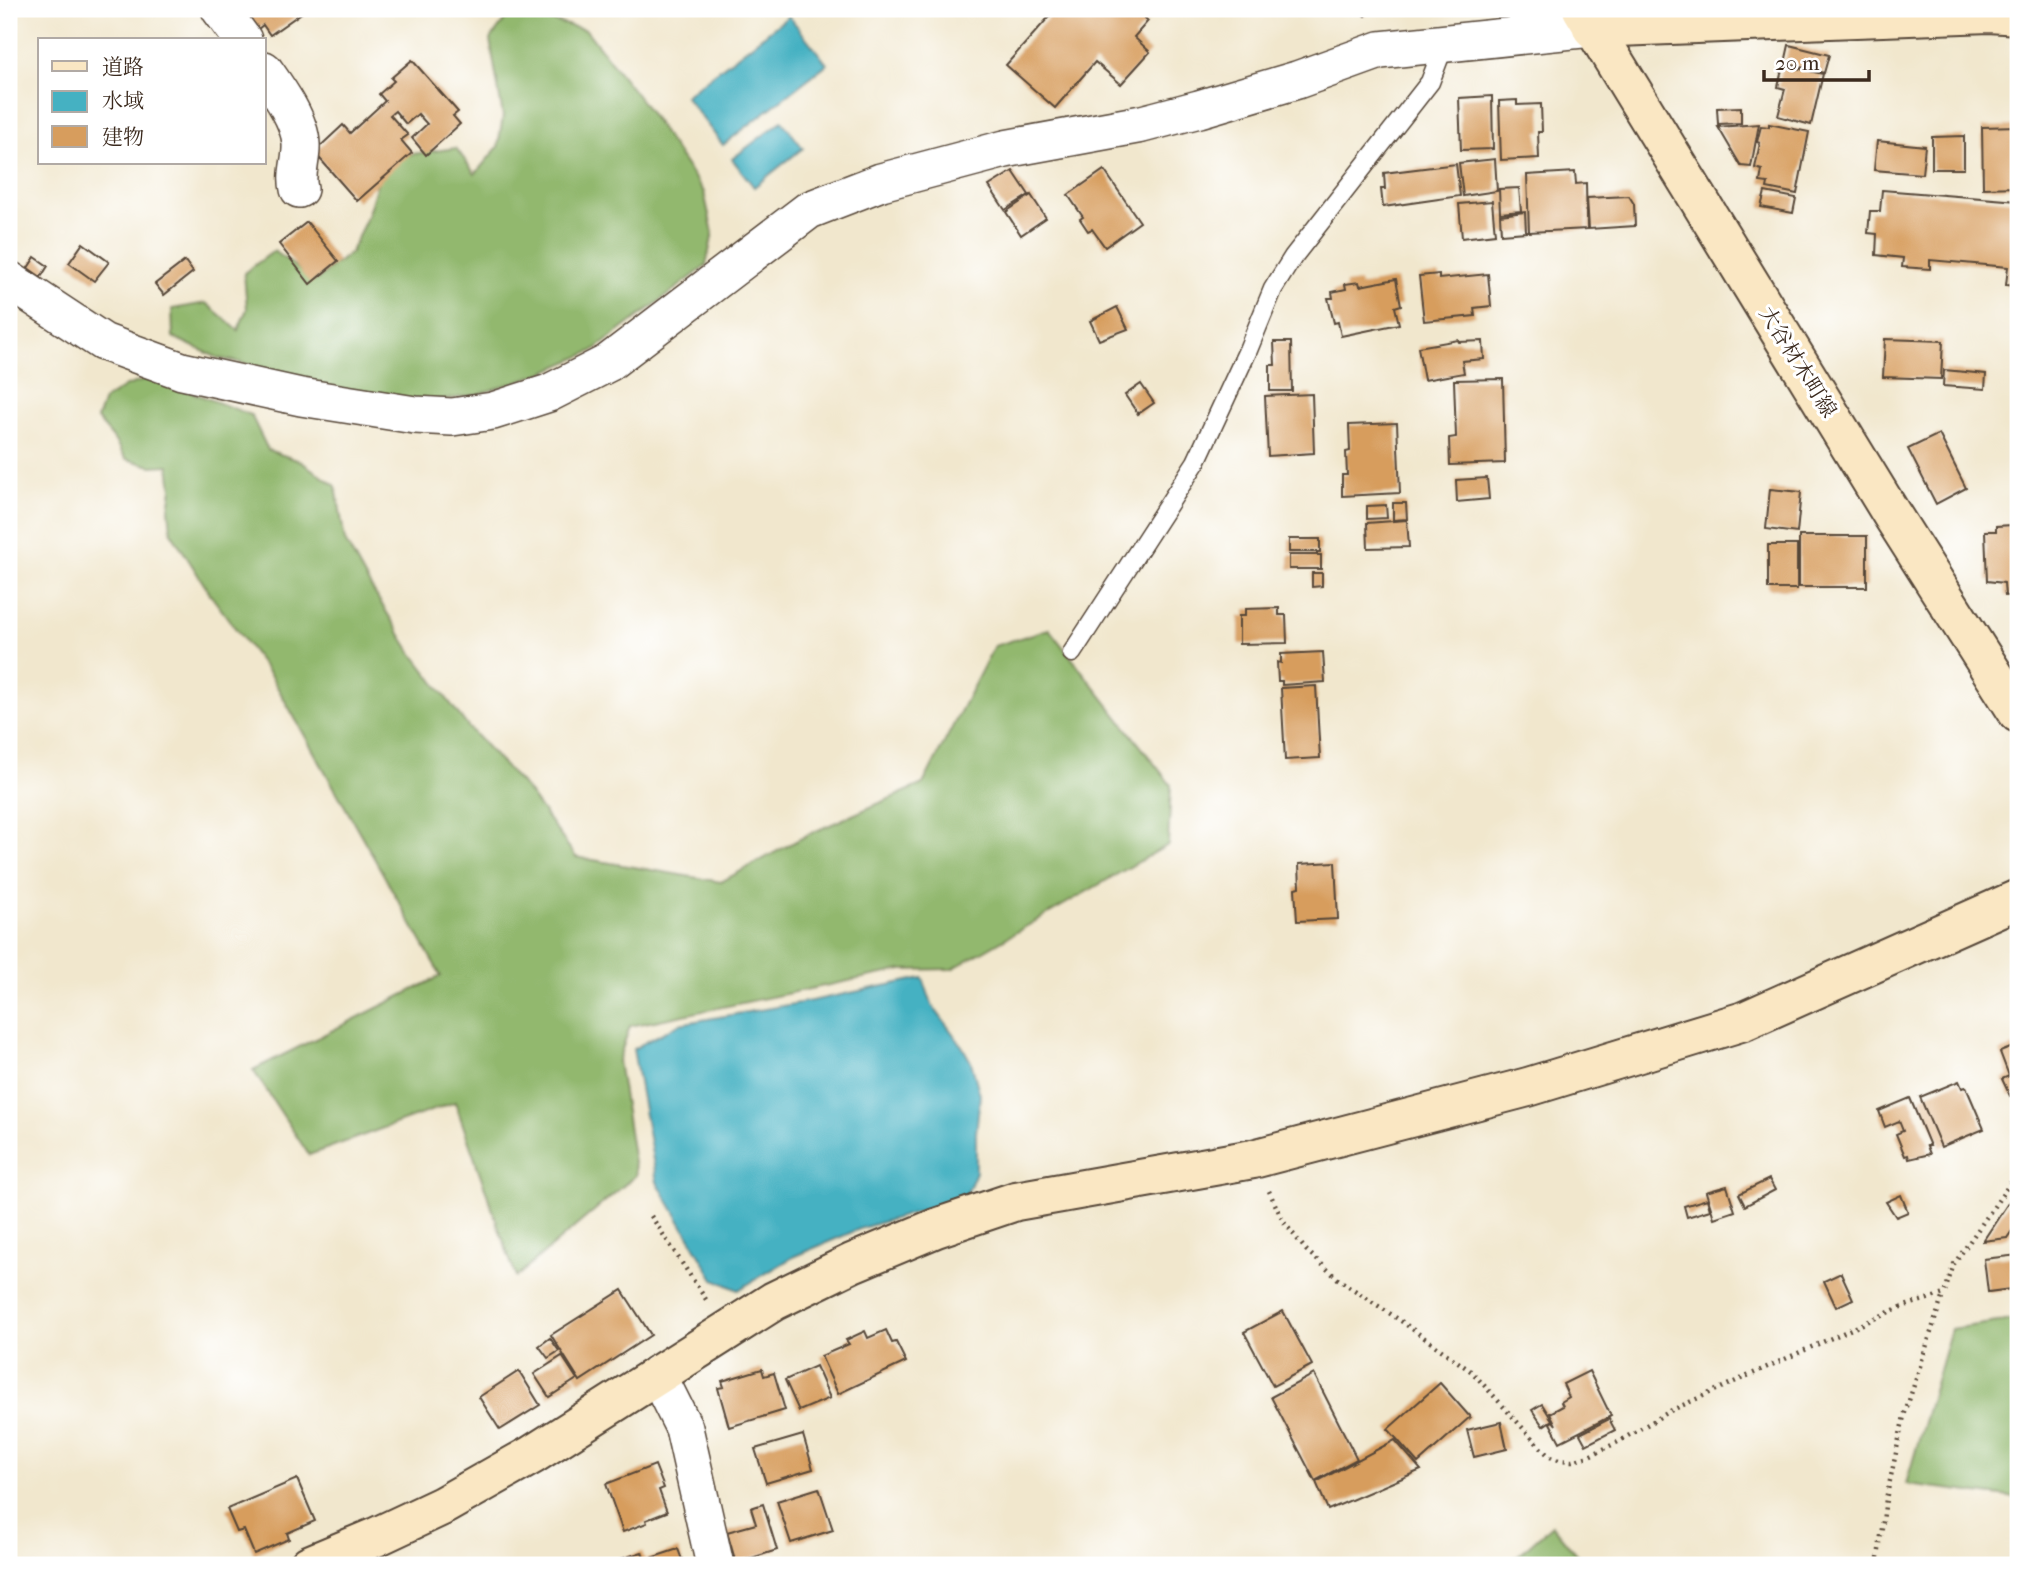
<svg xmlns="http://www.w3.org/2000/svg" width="2027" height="1574" font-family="'IM FELL French Canon','Noto Serif JP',serif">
  <rect width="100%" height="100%" fill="#fff"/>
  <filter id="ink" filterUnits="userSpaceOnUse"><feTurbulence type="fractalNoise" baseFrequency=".0143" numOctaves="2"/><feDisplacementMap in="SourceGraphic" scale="14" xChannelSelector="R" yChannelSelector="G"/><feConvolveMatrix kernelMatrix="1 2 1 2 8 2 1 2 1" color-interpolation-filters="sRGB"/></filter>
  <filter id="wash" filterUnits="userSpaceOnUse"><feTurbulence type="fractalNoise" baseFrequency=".00686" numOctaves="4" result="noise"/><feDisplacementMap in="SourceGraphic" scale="28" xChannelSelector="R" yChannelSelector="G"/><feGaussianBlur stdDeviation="1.57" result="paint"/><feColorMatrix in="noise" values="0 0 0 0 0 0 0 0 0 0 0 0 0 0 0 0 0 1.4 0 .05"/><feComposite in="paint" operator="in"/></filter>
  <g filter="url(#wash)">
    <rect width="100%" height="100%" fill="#f1e7cd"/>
    <g fill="#92b86e" stroke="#667146" stroke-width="2">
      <path d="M513,9L540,18L586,30L643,103L704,192L713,233L706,266L593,351L542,373L476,395L423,403L316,386L248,364L218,358L173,337L172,309L206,303L238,330L247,309L244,273L274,251L315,281L351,252L367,217L380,173L398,156L456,148L475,174L498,147L503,116L490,40Z"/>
      <path d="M157,376L196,394L251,415L268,450L300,461L336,486L345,541L366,579L410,650L469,728L527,790L576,857L721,882L807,835L923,784L994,646L1049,629L1171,785L1168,845L952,969L902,970L630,1026L618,1061L636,1175L516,1277L455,1102L309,1155L253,1070L441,976L271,676L212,597L171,532L169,509L172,489L169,465L151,466L126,459L113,438L97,419L104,400L126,386Z"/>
      <path d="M2018,1319V1498L1906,1484L1951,1329Z"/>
      <path d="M1552,1525L1585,1565H1503L1514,1559Z"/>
    </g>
    <g fill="#45b1c2" stroke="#406e70" stroke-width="2">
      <path d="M789,16L827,64L723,145L685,96Z"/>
      <path d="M782,121L803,148L754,187L732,159Z"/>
      <path d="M923,978L932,1005L962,1046L971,1062L980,1095L976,1133V1172L965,1198L862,1228L795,1256L738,1290L714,1279L657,1182L633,1049L679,1024L811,1001Z"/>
    </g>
    <g id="blocks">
      <g fill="#d79d5d">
        <path d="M252,9H307L270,35L263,25L258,29L246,13Z"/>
        <path d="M1056,9H1142L1139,12L1148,21L1134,37L1150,52L1121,84L1095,62L1055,108L1006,65Z"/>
        <path d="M1356,9H1372L1365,16Z"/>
        <path d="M1789,45L1829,55L1824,73L1785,63Z"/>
        <path d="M412,60L458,112L453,116L460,124L426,155L412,138L427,124L418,114L406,124L395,111L390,115L408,135L401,140L412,153L357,201L314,152L343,125L350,133L385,101L379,94L394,81L391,78Z"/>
        <path d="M1783,65L1823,74L1811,125L1778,116L1785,89L1778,87Z"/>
        <path d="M1492,96L1493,149L1461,150L1459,98Z"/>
        <path d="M1517,100V105L1541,104L1542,132H1538L1539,158L1501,160L1499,101Z"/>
        <path d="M1741,107V123L1718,124L1717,108Z"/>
        <path d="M1759,124L1751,167L1741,166L1718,127Z"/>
        <path d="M1769,124L1809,132L1797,194L1767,188L1768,183L1760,182L1762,170L1755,168L1760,143L1757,142L1761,126L1769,127Z"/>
        <path d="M2018,126V187L1983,188L1982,127Z"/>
        <path d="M1964,136V169H1932V137Z"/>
        <path d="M1877,141L1925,146L1922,174L1874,170Z"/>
        <path d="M1495,159L1497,191L1463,196L1459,163Z"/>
        <path d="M1456,164L1460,196L1383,207L1381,189H1385L1384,173Z"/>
        <path d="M1104,170L1140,222L1105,247L1092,229L1088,231L1080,219L1083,217L1068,195Z"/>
        <path d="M1013,171L1029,195L1005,210L989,186Z"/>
        <path d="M1575,172L1576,184L1586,183L1587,229L1529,232L1527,175Z"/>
        <path d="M1519,188L1521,211L1500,213L1499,189Z"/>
        <path d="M1882,190L2018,201V286L2006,285L2008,267L1930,260V269L1902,267L1903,258L1876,255L1877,234L1868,233L1870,211H1880Z"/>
        <path d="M1765,192L1796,198L1793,213L1761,207Z"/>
        <path d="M1031,195L1046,218L1021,235L1006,212Z"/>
        <path d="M1629,196L1634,204L1635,226L1589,229L1587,198Z"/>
        <path d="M1492,201L1495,234L1462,238L1459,204Z"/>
        <path d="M1525,212L1526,232L1501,234L1500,215Z"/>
        <path d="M307,222L338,261L310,284L279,244Z"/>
        <path d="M83,243L109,262L94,281L69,263Z"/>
        <path d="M35,257L48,266L41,277L28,268Z"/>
        <path d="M185,261L193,272L164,295L155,284Z"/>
        <path d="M1439,274V279L1488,274L1491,306L1474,308L1475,316L1424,321L1419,276Z"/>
        <path d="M1396,279L1401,305L1395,307L1399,324L1341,336L1338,322L1334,323L1328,298H1333L1332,292L1346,289L1345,284L1359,282L1360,286Z"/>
        <path d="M1117,307L1128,329L1099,340L1090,321Z"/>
        <path d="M1885,339L1943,341L1941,379L1883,377Z"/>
        <path d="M1458,340L1459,342L1483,341L1484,359L1462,361L1464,373L1424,380L1418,347Z"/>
        <path d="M1274,342H1291L1292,391H1270V365H1275Z"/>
        <path d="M1944,370L1986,374L1985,389L1943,386Z"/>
        <path d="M1503,379L1505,463L1450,465L1449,438L1456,437L1454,380Z"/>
        <path d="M1141,384L1154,403L1138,414L1125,395Z"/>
        <path d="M1312,394L1314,453L1268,456L1265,396Z"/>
        <path d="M1397,423L1400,493L1342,496V475H1347L1346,452L1350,451L1349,425Z"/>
        <path d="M1939,434L1966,488L1936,504L1908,449Z"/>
        <path d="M1487,478L1489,499L1457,502L1456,480Z"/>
        <path d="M1770,489L1801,492L1797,533L1766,529Z"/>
        <path d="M1393,503H1406L1407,519L1393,520Z"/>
        <path d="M1386,505L1387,518L1367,519V506Z"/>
        <path d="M2013,517H2018V595L2005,596L2004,583L1987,581L1985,531H1996V526L2013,525Z"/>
        <path d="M1407,520L1409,547L1368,548L1367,523Z"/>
        <rect x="1799" y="536" width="68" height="51"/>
        <rect x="1289" y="539" width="31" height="13"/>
        <rect x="1768" y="545" width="29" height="44"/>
        <rect x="1289" y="555" width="32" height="14"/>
        <path d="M1312,573H1322V586L1312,587Z"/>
        <path d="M1279,608V615H1286L1287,643L1239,644V616H1245V609Z"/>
        <path d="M1323,652L1325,682L1282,685V681H1278L1277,662L1281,663V654Z"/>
        <path d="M1316,686L1320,758L1285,760L1281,688Z"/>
        <path d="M1335,862L1338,919L1297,921L1295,888L1300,887L1299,864Z"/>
        <path d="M2018,1045V1092L2010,1096L2002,1079L2009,1076L2000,1052Z"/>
        <path d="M1959,1081L1962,1088L1966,1087L1984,1129L1941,1147L1920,1097Z"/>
        <path d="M1910,1098L1930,1146H1927L1930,1154L1909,1159L1908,1155L1905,1156L1896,1134L1903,1131L1899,1121L1885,1127L1879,1111Z"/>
        <path d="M1769,1179L1775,1190L1745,1206L1739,1194Z"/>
        <path d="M1727,1186L1735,1211L1714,1218L1706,1192Z"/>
        <path d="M2014,1194L2018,1196V1222L2007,1238L1983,1241Z"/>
        <path d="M1901,1195L1908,1212L1896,1217L1886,1202Z"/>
        <path d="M1707,1199L1710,1210L1687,1217L1684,1206Z"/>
        <path d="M2018,1255V1288L1988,1292L1984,1259Z"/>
        <path d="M1841,1273L1853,1299L1836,1307L1824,1281Z"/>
        <path d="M622,1290L651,1335L580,1381L551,1335Z"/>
        <path d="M1283,1311L1312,1365L1273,1386L1244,1332Z"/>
        <path d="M886,1330L892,1343L896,1342L906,1362L838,1394L821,1356L849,1344L846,1340L865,1331L868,1338Z"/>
        <path d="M550,1338L559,1351L548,1358L539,1346Z"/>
        <path d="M562,1356L577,1379L549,1397L534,1374Z"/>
        <path d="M816,1366L830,1398L799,1411L785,1380Z"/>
        <path d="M762,1369L764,1376L774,1373L785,1410L729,1427L718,1388L724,1387L722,1381Z"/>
        <path d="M519,1371L540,1405L500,1430L479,1397Z"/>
        <path d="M1589,1371L1611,1416L1560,1442L1550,1423L1553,1421L1556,1425L1550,1413L1563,1406L1561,1402L1569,1397L1563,1384Z"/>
        <path d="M1314,1374L1357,1459L1315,1481L1271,1397Z"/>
        <path d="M1440,1383L1470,1417L1418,1463L1388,1429Z"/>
        <path d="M1542,1404L1552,1420L1543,1426L1532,1410Z"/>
        <path d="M1609,1419L1615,1430L1586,1445L1580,1434Z"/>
        <path d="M1501,1422L1507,1449L1474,1457L1467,1430Z"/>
        <path d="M803,1435L813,1469L766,1483L755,1449Z"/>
        <path d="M1395,1440L1421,1470L1328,1510L1316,1482Z"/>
        <path d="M655,1465L664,1488L659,1490L667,1512L646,1520L647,1523L623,1532L606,1484Z"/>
        <path d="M297,1479L315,1521L287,1533L289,1539L254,1554L244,1530L237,1532L227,1509Z"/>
        <path d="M819,1488L833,1530L791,1543L777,1501Z"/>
        <path d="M763,1504L777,1550L736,1563L727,1532L756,1524L751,1508Z"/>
        <path d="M678,1549L684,1565H623L621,1559L642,1552L645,1560Z"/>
      </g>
    </g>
  </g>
  <g filter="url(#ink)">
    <use href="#blocks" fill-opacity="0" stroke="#564638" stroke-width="2"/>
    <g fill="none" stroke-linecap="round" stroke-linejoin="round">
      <g stroke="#564638" stroke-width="21">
        <path id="lane" d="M1072,653L1196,462L1248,350L1273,289L1293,257L1430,82L1444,45"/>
      </g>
      <g stroke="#564638" stroke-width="40">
        <g id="street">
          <path d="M220,9L243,40"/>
          <path d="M264,70C278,90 300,120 301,144C302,160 295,173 299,189"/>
          <path d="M9,280L103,342L182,371L301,397L415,415L452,417L493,411L549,393L608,363L809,210L881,182L1005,149L1142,124L1199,109L1297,80L1380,50L1592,28"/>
          <path d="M657,1374L684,1428L715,1565"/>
        </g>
      </g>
      <g stroke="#564638" stroke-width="42">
        <g id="secondary">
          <path d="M1582,9L1892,515L2018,713"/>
          <path d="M1592,28L1989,13L2018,15"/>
          <path d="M309,1565L376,1537L442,1506L532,1455L774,1301L852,1263L936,1228L1016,1201L1253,1159L1528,1087L1744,1021L2018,899"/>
        </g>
      </g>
      <g stroke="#564638" stroke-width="4.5" stroke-dasharray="2 5" stroke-linecap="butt">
        <path d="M1269,1191L1283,1221L1306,1250L1338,1279L1401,1321L1472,1372L1541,1448L1550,1457L1559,1460L1572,1461L1589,1456L1616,1443L1672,1410L1898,1308L1944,1294L1954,1264L2011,1182L2018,1178"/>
        <path d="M651,1216L707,1301"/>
        <path d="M1877,1565L1886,1499L1904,1416L1943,1295"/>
      </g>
      <use href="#lane" stroke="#fff" stroke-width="18"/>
      <use href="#street" stroke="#fff" stroke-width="37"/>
      <use href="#secondary" stroke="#fae7c3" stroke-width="38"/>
    </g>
  </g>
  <g text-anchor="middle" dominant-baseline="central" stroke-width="6" stroke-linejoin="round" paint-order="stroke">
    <g font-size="21" fill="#3b2a1e" stroke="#fff">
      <text transform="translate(1798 362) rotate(58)">大谷材木町線</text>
    </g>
  </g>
  <rect width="2027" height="1574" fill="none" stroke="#fff" stroke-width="35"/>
  <rect x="38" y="38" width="228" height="126" fill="#ffffff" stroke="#b1aaa5" stroke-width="2"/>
  <rect x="52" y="61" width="35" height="10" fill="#fae7c3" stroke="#b1aaa5" stroke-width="2"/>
  <text x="102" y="74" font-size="21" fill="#3b2a1e">道路</text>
  <rect x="52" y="91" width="35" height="21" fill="#45b1c2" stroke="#b1aaa5" stroke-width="2"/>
  <text x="102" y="108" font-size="21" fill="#3b2a1e">水域</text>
  <rect x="52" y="126" width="35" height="21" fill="#d79d5d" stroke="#b1aaa5" stroke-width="2"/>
  <text x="102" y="144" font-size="21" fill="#3b2a1e">建物</text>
  <path d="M1764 70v10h105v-10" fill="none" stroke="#3b2a1e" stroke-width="3.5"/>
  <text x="1775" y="70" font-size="21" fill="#3b2a1e" stroke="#ffffff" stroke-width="5" paint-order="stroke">20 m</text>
</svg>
